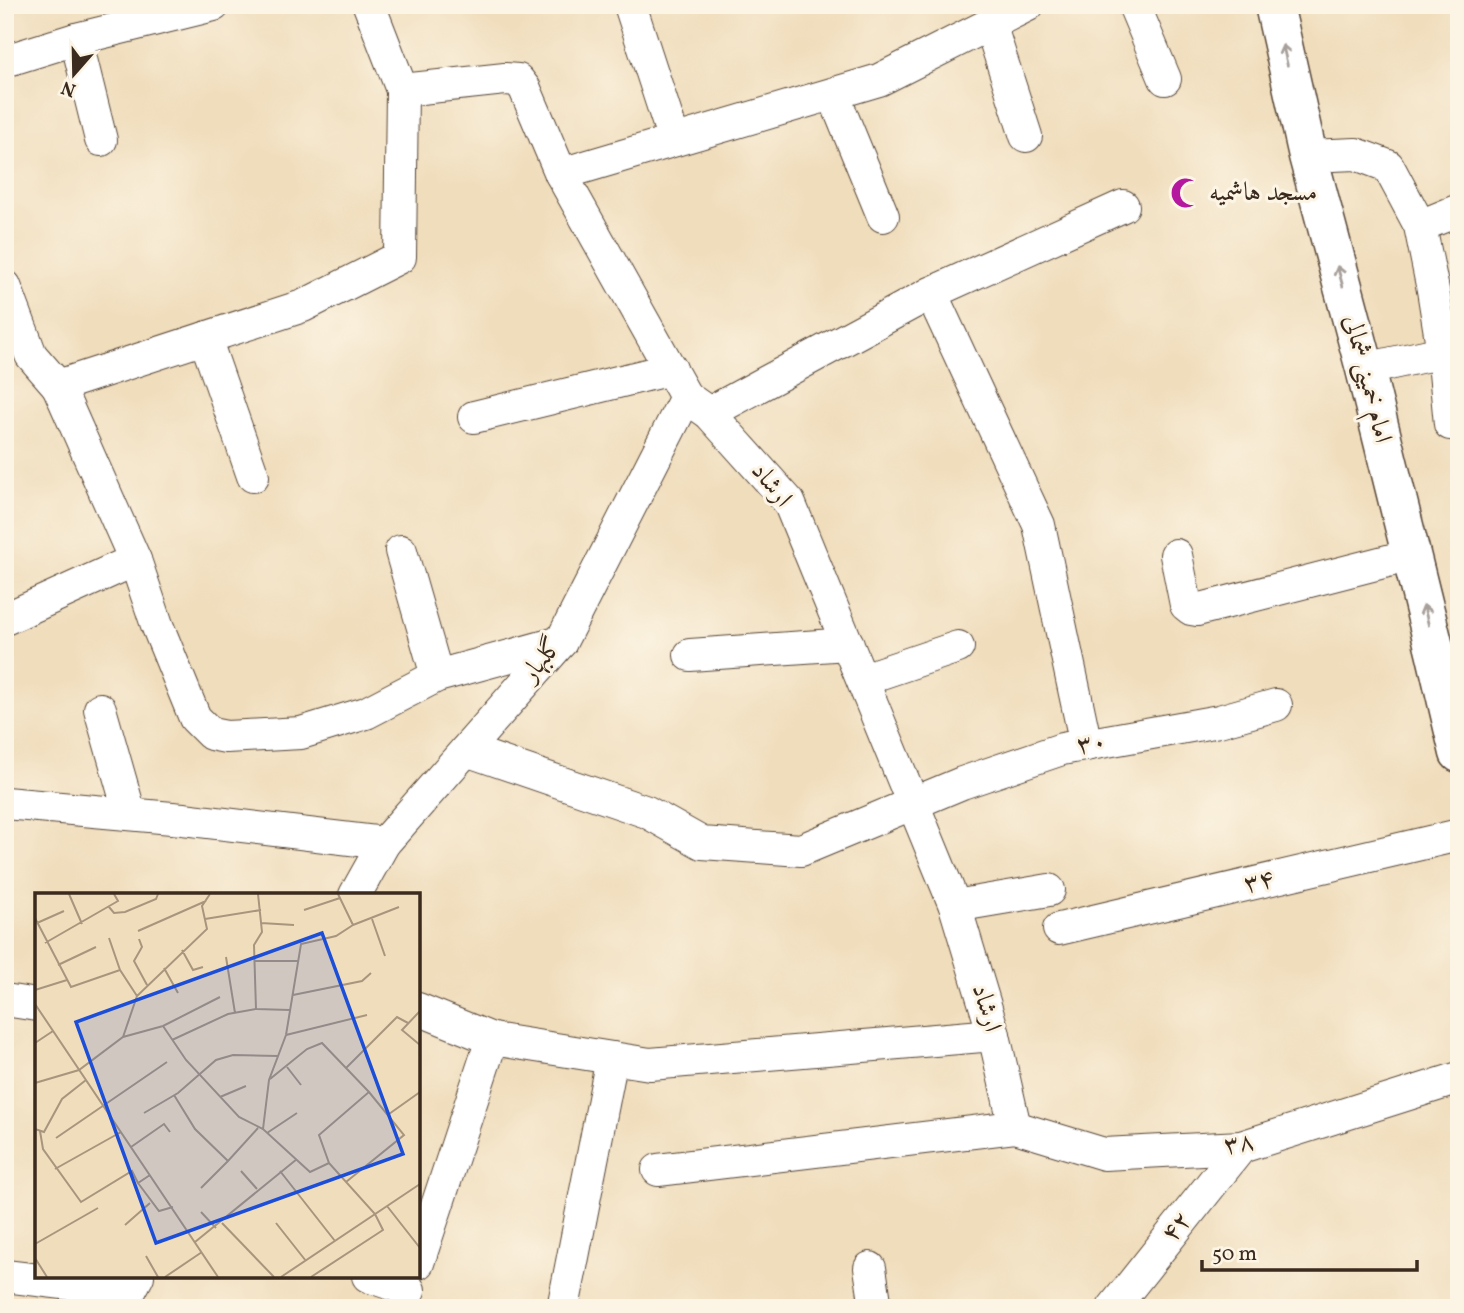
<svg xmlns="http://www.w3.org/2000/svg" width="1464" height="1313" font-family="Vollkorn,Amiri,serif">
  <rect width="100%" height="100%" fill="#fcf5e5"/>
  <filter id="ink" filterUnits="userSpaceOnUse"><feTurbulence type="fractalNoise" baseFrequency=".0143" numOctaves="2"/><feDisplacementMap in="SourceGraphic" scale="14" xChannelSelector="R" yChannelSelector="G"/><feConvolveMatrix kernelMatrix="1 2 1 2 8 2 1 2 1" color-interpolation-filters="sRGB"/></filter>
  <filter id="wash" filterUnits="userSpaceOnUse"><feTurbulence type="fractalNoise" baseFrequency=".00686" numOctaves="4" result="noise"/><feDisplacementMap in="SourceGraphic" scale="28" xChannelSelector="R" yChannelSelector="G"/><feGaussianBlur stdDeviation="1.57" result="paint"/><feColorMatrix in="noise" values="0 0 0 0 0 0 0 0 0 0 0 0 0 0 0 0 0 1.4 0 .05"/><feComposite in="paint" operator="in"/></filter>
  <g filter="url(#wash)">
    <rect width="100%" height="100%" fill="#f0ddbc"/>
  </g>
  <g filter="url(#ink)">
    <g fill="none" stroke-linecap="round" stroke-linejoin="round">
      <g stroke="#564536" stroke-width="34">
        <g id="minor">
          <path d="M369,5L402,90L505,79L518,80L525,89L561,174L686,397L709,413L789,502L955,906L994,1035L1015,1127"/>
          <path d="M630,5L674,140"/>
          <path d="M1134,5L1165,79"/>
          <path d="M990,24L1026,136"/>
          <path d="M76,39L101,140"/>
          <path d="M5,61L76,39L214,5"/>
          <path d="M833,94L883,216"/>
          <path d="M1308,156L1356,154L1388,166L1420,226L1433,290L1443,352"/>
          <path d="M561,174L879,80L1028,5"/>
          <path d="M1420,226L1459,210"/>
          <path d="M5,286L31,355L58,386"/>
          <path d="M931,293L1123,206"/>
          <path d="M205,338L253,476"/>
          <path d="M1365,369L1443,352L1450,424L1459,423"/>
          <path d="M709,413L931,293L1039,525L1086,745"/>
          <path d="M474,417L671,369"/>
          <path d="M401,551L437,676"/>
          <path d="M1176,555L1186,605L1191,609L1197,610L1411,555"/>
          <path d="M135,560L157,625L195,718L211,734L226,737L301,733L366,713L437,676L561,642"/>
          <path d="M5,619L135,560L58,386L303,306L400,257L402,90"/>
          <path d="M690,655L848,644"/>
          <path d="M863,679L958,647"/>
          <path d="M100,709L130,814"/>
          <path d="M466,750L647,812L702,843L801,850L962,783L1062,749L1219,721L1276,705"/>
          <path d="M5,803L183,819L384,843"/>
          <path d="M355,895L384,843L561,642L686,397"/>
          <path d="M955,906L1049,890"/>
          <path d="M1059,929L1459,835"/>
          <path d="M5,1000L37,1005"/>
          <path d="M418,1009L492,1039"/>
          <path d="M658,1170L1015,1127L1104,1154L1241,1147L1459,1078"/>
          <path d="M418,1263L492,1039L650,1064L994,1035"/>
          <path d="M870,1268L876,1308"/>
          <path d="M5,1276L130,1291L138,1276"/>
          <path d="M368,1276L409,1290"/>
          <path d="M563,1308L612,1058"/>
          <path d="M1113,1308L1241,1147"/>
        </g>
      </g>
      <g stroke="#564536" stroke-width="41">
        <path id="major" d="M1274,5L1308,156L1365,369L1435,651L1459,753"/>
      </g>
      <use href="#minor" stroke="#fff" stroke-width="32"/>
      <use href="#major" stroke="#fff" stroke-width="38"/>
    </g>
    <defs><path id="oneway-shaft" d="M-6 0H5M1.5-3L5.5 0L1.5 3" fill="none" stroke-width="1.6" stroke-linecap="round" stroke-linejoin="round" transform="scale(1.75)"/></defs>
    <g stroke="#a79f9a">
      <use href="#oneway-shaft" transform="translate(1285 55) rotate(-103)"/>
      <use href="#oneway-shaft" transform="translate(1340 276) rotate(-105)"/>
      <use href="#oneway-shaft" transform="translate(1426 615) rotate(-104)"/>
    </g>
  </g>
  <defs>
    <g id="mosque-bare" transform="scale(2.415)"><path d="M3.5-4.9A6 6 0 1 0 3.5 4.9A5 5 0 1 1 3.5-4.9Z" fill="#b5179e" stroke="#fcf5e5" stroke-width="2.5" paint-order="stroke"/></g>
  </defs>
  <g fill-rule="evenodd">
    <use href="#mosque-bare" x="1186" y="193"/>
  </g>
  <g text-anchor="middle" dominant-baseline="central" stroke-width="6" stroke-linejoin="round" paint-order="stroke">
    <g font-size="26" fill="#3b2a1e" stroke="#fcf5e5" text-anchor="start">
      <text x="1209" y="193">مسجد هاشمیه</text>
    </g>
    <g font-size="26" fill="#3b2a1e" stroke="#fcf5e5">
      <text transform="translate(1367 379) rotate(76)">امام خمینی شمالی</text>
      <text transform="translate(771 485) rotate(52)">ارشاد</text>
      <text transform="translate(542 660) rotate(-51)">گلبهار</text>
      <text transform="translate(1092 744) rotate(-9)">۳۰</text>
      <text transform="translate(1259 882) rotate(-13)">۳۴</text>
      <text transform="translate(986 1008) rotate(74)">ارشاد</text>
      <text transform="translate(1239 1144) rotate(-10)">۳۸</text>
      <text transform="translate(1177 1227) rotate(-51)">۴۲</text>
    </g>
  </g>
  <g transform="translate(35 893)">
    <rect width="385" height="385" fill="#f0ddbc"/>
    <path fill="none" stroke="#a8957d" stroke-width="2" d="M34,1L47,31M74,14L79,20L90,19L121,6L123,1M269,17L305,5M0,25L36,94L85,77L102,103M170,26L226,17M337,26L350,63M2,30L29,18M226,30L259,32M318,32L364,14M103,38L171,8M74,45L85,77M104,46L107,54L99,68L112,92M10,50L83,8L79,1M147,57L158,77L168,74M191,64L200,120M220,68H264M23,72L61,54M129,75L143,100M0,97L32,87M258,102L327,88L336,80M0,111L183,384M221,116L255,117M385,118L367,137L385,152M128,133L151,167L204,224L228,236L275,279L294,270L340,321L348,337L276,384M251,142L332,122M88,144L102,103L172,36L167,13L175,1M137,147L193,121L221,116L219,52L227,39L223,1M0,150L18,138M252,174L266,192M235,186L272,156L287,150L311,175M0,190L44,177L88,144L128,133L185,104M139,202L160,236L193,268L223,235M185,204L211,193M109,220L143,200L181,167L198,162L243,163M354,221L385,199M0,236L9,239L27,206L51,187M228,236L234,187L251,142L266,51L301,43L318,32L303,1M5,238L8,256L46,309L97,278L103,290L115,282M232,240L262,220M21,245L132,169M96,254L129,231L135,239M294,270L284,242L334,199L311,175L362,124L373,130M20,276L86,239M206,278L222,296M245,278L300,348M311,289L369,242L334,199M103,290L124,318L138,314M166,295L193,268M352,313L385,355M166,319L181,335M187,330L239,384M241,330L271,368M90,332L115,310M160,349L262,266M0,351L63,315M111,363L123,384M0,365L12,384M130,384L167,359M246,384L385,291"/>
    <path fill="#1d4ed8" fill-opacity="0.15" stroke="#1d4ed8" stroke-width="3.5" d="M287,40L368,261L121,350L41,129Z"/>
    <rect width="385" height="385" fill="none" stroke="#3b2a1e" stroke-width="3.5"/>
  </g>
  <rect width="1464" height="1313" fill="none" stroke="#fcf5e5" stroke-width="28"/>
  <g transform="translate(74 74) rotate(200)" stroke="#fcf5e5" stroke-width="5" paint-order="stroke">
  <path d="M0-5L12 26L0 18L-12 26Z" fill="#3b2a1e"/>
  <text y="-10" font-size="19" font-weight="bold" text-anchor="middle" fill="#3b2a1e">N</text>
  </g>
  <path d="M1202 1260v10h215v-10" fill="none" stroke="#3b2a1e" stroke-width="3.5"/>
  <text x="1212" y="1260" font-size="21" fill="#3b2a1e" stroke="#fcf5e5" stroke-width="5" paint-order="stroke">50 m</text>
</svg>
